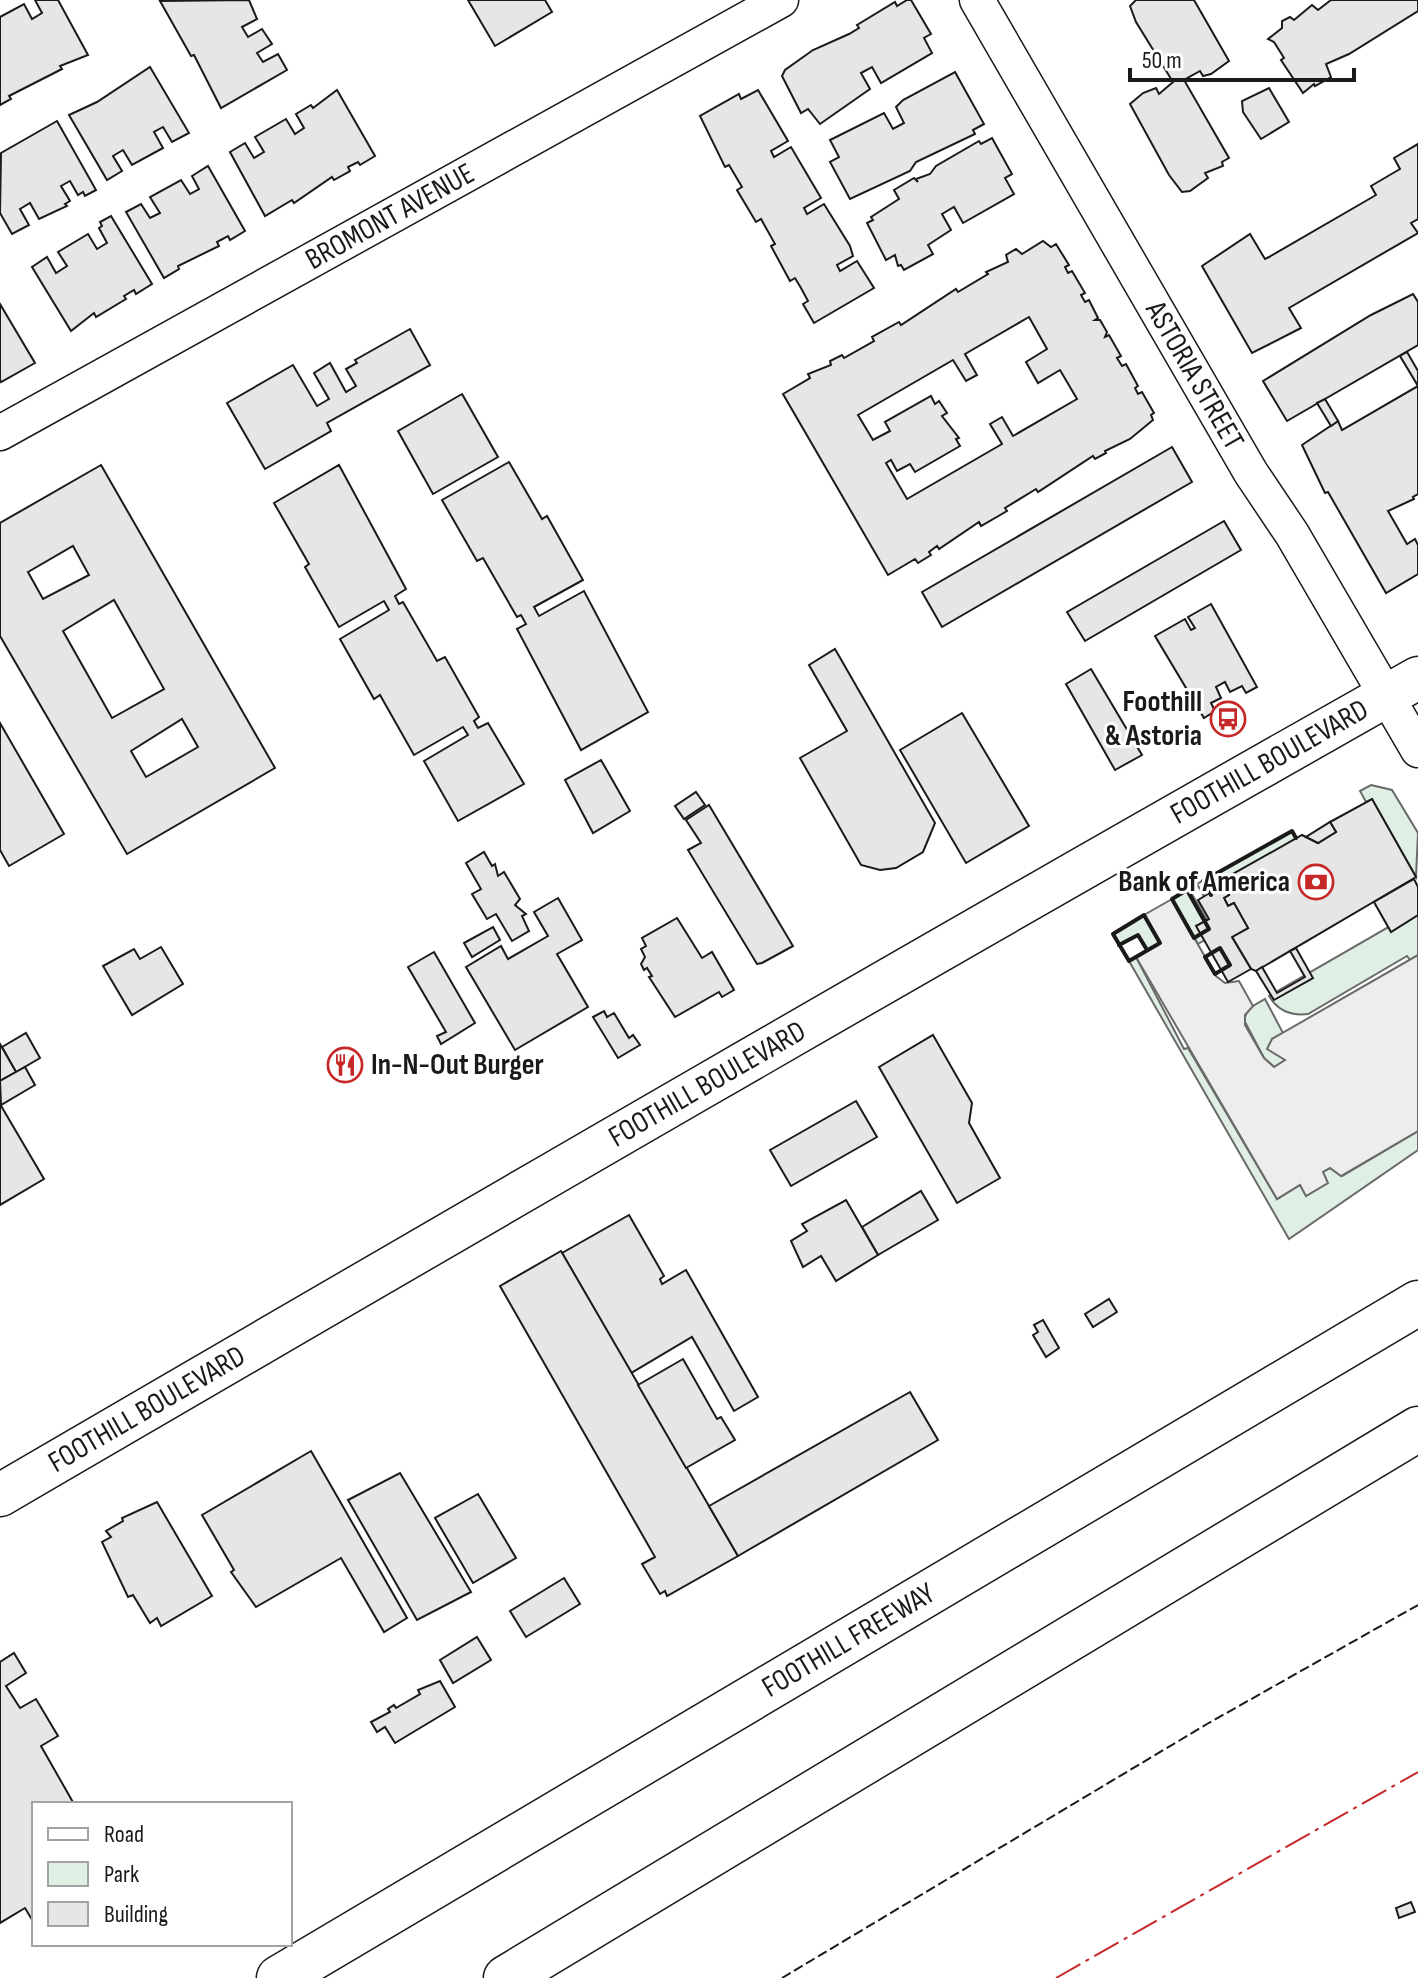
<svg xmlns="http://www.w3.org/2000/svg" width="1418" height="1978" font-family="'Sofia Sans Condensed',sans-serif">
  <rect width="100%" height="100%" fill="#fff"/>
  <g fill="#e0efe3" stroke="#6a6a6a" stroke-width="2">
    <path d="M1371,785L1392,790L1418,833L1416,877L1372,799L1366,802L1360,791Z"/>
    <path d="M1292,831L1296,838L1222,929L1197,884Z"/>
    <path d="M1189,889L1215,934L1198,944L1172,899Z"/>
    <path d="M1418,910V955L1410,960L1407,956L1308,1014C1291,1016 1278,1011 1269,996Z"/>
    <path d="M1144,915L1160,943L1147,950L1138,935L1119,945L1113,934Z"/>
    <path d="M1136,957L1184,1049L1188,1048L1277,1199L1300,1185L1306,1195L1322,1172L1330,1168L1342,1176L1418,1131V1150L1289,1239L1129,961Z"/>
    <path d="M1265,999L1283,1033L1272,1039L1286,1060L1274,1067L1264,1058L1244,1020L1248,1009Z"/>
  </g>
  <path fill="#ededed" stroke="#6a6a6a" stroke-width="2" d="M1172,899L1216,976L1225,983L1239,981L1253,1006L1245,1015V1025L1264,1058L1274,1067L1285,1060L1267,1049L1272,1039L1418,955V1131L1341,1176L1330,1168L1323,1172L1328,1183L1306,1196L1300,1185L1277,1199L1136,957L1160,943L1144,915Z"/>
  <g fill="#e6e6e6" stroke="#1a1a1a" stroke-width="2" fill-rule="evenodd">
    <path d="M35,0H58L88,55L60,66L62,69L9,96L11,99L0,105V17L24,4L32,19L42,13Z"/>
    <path d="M249,0L257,19L242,27L248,37L262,29L272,44L257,53L263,62L278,54L287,70L221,108L194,55L191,56L160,1Z"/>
    <path d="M468,0H545L552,12L495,46Z"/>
    <path d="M907,0H911L931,34L924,38L932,53L881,83L872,67L861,73L870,89L820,124L808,109L801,113L782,76L785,70L813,50L849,34L859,28L857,25L895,2L897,6Z"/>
    <path d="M1136,0H1194L1229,61L1211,74L1203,76L1200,71L1184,80L1229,158L1222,162L1223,166L1205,173L1208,178L1190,191L1182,192L1169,175L1130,104L1143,93L1156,88L1159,94L1173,82L1136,22L1130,6Z"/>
    <path d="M1331,0H1418V11L1349,54L1326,64L1331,77L1315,86L1314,84L1303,93L1281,60L1284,58L1274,42L1268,39L1282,28V21L1290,17L1294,20L1312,5L1318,10Z"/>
    <path d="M150,67L189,133L172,142L163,127L154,132L163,148L132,165L123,150L113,156L122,171L107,180L69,115L97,102Z"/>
    <path d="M955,72L984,124L973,130L975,134L916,162L910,171L850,199L830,162L839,157L830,140L884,113L893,129L904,123L896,107L903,100Z"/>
    <path d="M1269,88L1289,122L1261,139L1243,112L1242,101Z"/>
    <path d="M337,90L375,156L360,165L358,162L348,167L350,171L334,180L332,177L294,203L292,200L265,216L230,152L245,143L254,158L264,152L255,137L286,119L295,134L304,128L296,114L311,105L313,108Z"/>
    <path d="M758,90L788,141L771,151L774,157L791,147L821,198L804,208L807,214L824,204L850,246L853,256L837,265L840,271L857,261L874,288L814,323L803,304L808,301L801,288L795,278L790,281L771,246L775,244L761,219L756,222L737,190L742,187L729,165L725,167L700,116L739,94L741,99Z"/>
    <path d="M57,121L96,190L85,196L83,192L78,195L70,181L61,186L70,201L65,204L67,206L39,219L30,203L20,209L29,225L12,234L0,213L1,153Z"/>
    <path d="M992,138L1012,174L1005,178L1014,194L963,223L954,207L942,214L951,230L928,245L933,254L904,270L901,265L898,266L895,255L886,260L867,223L873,220L871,217L899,199L894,190L914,178L918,182L916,179L930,174L936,166L979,141L981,144Z"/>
    <path d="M1418,144V219L1411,223L1418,233L1289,308L1301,328L1252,353L1202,266L1250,234L1265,259L1269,257L1376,195L1371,186L1400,169L1394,158Z"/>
    <path d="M208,166L245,231L230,240L228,236L217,242L219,246L178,266L179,269L164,278L126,212L141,204L150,218L160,213L150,197L181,180L190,194L199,189L192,176Z"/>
    <path d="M111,216L152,284L136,294L134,290L124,296L126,299L96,317L94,313L71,331L32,267L47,257L56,273L67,266L58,252L88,234L97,249L107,243L99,228L102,226L100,222Z"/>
    <path d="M1043,241L1051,247L1056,244L1069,265L1065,267L1068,273L1072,271L1085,293L1081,295L1085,302L1089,300L1098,318L1095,320H1100L1107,332L1105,337L1109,335L1121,356L1117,358L1122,366L1126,364L1138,386L1135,388L1138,394L1142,392L1154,413L1151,415L1153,420L1130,439L1105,451L1106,453L1095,459L1093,456L1038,492L1036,489L1005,508L1007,511L981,526L979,522L939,549L937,546L929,552L931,555L918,563L915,559L888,575L783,394L810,378L808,374L831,365L830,361L842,355L844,358L874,341L872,337L899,322L901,325L956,289L958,292L988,274L986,272L1008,262L1006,255L1016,249L1022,254ZM1029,317L1047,349L1026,362L1038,383L1060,370L1077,399L1013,436L1002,417L990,424L1002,444L907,499L886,463L891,460L897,471L910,464L915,472L960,446L956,439L959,438L942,416L947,413L939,401L935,404L931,396L885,422L890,431L873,440L858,415L953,360L966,381L977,375L965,354Z"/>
    <path d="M1413,294L1418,302V345L1287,421L1263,381L1371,315Z"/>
    <path d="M0,304L35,363L1,382L0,380Z"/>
    <path d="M410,329L430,365L327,423L331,431L265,469L227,403L293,365L317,406L329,399L314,373L330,363L346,392L356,386L346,369L357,363L355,360Z"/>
    <path d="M1407,352L1418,371V386L1400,356Z"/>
    <path d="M1418,386V494L1413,497L1414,499L1388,511L1407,544L1415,539L1418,545V574L1386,593L1328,492L1325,493L1302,445L1338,421L1342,430Z"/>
    <path d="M462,394L498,457L433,494L398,431Z"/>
    <path d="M1325,399L1338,421L1331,426L1317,403Z"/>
    <path d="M1172,447L1192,482L942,627L922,592Z"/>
    <path d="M509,462L542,519L547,516L583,580L534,607L539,616L584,591L648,712L581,750L517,629L526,624L521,615L517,617L483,558L477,561L442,500Z"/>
    <path d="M101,465L275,768L127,854L0,636V523ZM73,546L89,575L43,599L28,572ZM114,600L164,689L112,718L63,631ZM182,719L198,747L146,777L131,751Z"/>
    <path d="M339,465L406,589L395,596L399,604L403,602L437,661L445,657L479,717L474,721L478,728L488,723L524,784L458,821L424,761L468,735L463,727L414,755L380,695L374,699L340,639L389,610L384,601L339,627L305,567L309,564L274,503Z"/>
    <path d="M1224,521L1241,550L1085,641L1067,612Z"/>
    <path d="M1211,604L1257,687L1246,693L1242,686L1230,692L1225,682L1216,687L1221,698L1211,703L1215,711L1204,718L1155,636L1185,619L1191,630L1195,628L1188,617Z"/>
    <path d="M835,649L935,823L923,852L896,868L880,870L861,865L800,758L847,731L809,665Z"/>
    <path d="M1091,669L1142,755L1115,770L1066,684Z"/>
    <path d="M962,713L1029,826L966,863L900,750Z"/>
    <path d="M0,723L64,834L9,866L0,850Z"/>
    <path d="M601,760L630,811L593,833L565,780Z"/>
    <path d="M696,792L705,805L684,819L675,806Z"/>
    <path d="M1372,799L1416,877L1256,971L1251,969L1232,937L1248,928L1234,903L1228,906L1224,898L1229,895L1223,885L1224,879L1302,835L1318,843L1336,832L1330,822Z"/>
    <path d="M709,805L793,946L762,963L757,964L688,850L701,843L686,820Z"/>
    <path d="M1330,822L1336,832L1318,843L1306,837Z"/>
    <path d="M484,852L492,866L495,864L498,876L504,872L520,899L515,905L526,914L522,916L529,931L512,941L496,914L487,919L472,894L481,889L466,863Z"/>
    <path d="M1414,879L1418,887V915L1391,932L1374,902Z"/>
    <path d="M1223,885L1229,895L1224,898L1228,906L1234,903L1248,928L1232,937L1251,969L1228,982L1196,926L1209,919L1198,900Z"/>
    <path d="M558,898L582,940L557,954L588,1007L515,1050L466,967L501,946L508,959L548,936L534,912Z"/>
    <path d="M677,918L702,958L712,952L734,990L722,997L719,992L675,1017L649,977L652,976L647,968L644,970L641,964L645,957L641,949L646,946L642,938Z"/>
    <path d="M493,927L500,940L472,957L464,943Z"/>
    <path d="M161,947L183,984L132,1015L103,966L134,949L140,959Z"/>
    <path d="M1296,948L1313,978L1274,1000L1256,971L1262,967L1277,993L1305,977L1290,951Z"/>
    <path d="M434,952L475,1023L441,1044L437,1036L446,1032L408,967Z"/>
    <path d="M604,1011L607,1017L614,1013L629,1038L633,1035L640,1045L618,1058L593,1017Z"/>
    <path d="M26,1033L40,1058L16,1072L2,1047Z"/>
    <path d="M933,1035L972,1103L969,1123L1000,1178L957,1203L879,1067Z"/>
    <path d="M0,1044L16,1072L0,1081Z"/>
    <path d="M25,1067L35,1085L1,1105L0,1081Z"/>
    <path d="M856,1101L877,1137L791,1186L770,1150Z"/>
    <path d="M0,1104L44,1179L0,1205Z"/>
    <path d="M921,1191L938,1220L878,1255L862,1227Z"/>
    <path d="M846,1200L878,1255L836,1281L821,1256L803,1267L791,1241L807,1231L802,1224Z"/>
    <path d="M629,1215L664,1276L660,1279L662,1284L686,1270L758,1397L734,1411L692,1337L631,1373L562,1253Z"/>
    <path d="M561,1251L738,1556L667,1596L665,1591L660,1594L642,1564L655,1557L500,1286Z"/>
    <path d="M1109,1299L1117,1312L1093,1327L1085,1314Z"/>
    <path d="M1043,1320L1059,1348L1046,1357L1033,1335L1038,1332L1034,1325Z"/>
    <path d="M683,1359L717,1419L721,1417L735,1440L686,1468L638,1385Z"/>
    <path d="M910,1392L938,1440L738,1556L709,1506Z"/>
    <path d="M311,1451L407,1618L384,1632L341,1558L256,1607L231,1572L234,1570L202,1515Z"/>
    <path d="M400,1473L471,1592L417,1620L348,1500Z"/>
    <path d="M478,1494L516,1558L473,1583L435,1518Z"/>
    <path d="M157,1502L212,1596L161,1626L157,1618L150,1623L133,1595L128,1597L102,1542L111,1537L106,1531L123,1521L122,1518Z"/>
    <path d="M564,1578L580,1604L526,1637L510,1611Z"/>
    <path d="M477,1637L491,1660L453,1683L440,1660Z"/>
    <path d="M14,1653L26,1673L6,1686L20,1708L36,1699L58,1736L41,1746L74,1804H34V1923L25,1908L0,1923V1662Z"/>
    <path d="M440,1681L455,1707L395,1743L385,1727L377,1732L371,1722L390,1712L388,1709L394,1705L396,1708L420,1694L418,1690Z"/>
    <path d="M1411,1902L1415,1912L1399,1918L1396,1908Z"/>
  </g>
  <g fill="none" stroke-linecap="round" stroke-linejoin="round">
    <g stroke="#1a1a1a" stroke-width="37">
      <g id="minor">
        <path id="s1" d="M977,0L1251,473L1292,534L1418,750"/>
        <path id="s2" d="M0,433L781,0"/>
      </g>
    </g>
    <g stroke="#1a1a1a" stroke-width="45">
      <g id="major">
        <path id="s3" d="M0,1495C472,1220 943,946 1418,678"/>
      </g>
    </g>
    <g stroke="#1a1a1a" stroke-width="47">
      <g id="highway">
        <path id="s4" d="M279,1978L1418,1303"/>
        <path d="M506,1978L1418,1429"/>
      </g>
    </g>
    <use href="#minor" stroke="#fff" stroke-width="34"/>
    <use href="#major" stroke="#fff" stroke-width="42"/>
    <use href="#highway" stroke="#fff" stroke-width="44"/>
    <path stroke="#1a1a1a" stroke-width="2" stroke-dasharray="10 4" stroke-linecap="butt" d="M782,1978L1207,1724L1418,1605"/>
    <g stroke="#1a1a1a" stroke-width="4">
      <path d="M1187,890L1209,929L1194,938L1172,899Z"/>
      <path d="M1211,895L1203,881L1292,831L1296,838"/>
      <path d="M1144,915L1160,943L1129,961L1113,934Z"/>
      <path d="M1119,945L1138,935L1147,950"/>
      <path d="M1220,948L1230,965L1215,974L1205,957Z"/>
    </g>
    <path stroke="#c62828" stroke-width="2" stroke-dasharray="28 6 4 6" stroke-linecap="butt" d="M1056,1978L1418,1772"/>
  </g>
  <defs>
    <g id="bus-ring" transform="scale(1.8)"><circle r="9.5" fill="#fff" stroke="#c62828" stroke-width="1.5"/><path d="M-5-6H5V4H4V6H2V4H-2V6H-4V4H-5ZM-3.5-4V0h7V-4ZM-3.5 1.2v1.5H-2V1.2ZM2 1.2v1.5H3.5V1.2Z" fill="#c62828"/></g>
    <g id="bank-ring" transform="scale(1.8)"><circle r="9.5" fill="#fff" stroke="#c62828" stroke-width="1.5"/><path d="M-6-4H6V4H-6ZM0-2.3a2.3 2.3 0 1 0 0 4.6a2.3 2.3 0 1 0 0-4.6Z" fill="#c62828"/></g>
    <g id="restaurant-ring" transform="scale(1.8)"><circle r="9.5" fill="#fff" stroke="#c62828" stroke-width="1.5"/><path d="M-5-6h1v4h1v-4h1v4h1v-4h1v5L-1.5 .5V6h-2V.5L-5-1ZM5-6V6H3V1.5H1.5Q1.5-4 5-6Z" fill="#c62828"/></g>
  </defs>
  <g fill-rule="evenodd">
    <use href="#bus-ring" x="1228" y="719"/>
    <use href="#bank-ring" x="1316" y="882"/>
    <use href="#restaurant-ring" x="345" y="1065"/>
  </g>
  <g text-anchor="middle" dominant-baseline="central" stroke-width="6" stroke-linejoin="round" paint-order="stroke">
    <g font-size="30" fill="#1a1a1a" stroke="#fff">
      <text stroke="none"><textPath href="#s2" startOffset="446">BROMONT AVENUE</textPath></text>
      <text stroke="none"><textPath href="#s1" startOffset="434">ASTORIA STREET</textPath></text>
      <text stroke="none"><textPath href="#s3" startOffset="1466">FOOTHILL BOULEVARD</textPath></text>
      <text stroke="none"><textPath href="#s3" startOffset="818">FOOTHILL BOULEVARD</textPath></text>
      <text stroke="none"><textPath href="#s3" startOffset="170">FOOTHILL BOULEVARD</textPath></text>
      <text stroke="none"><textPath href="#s4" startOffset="662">FOOTHILL FREEWAY</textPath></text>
    </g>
    <g font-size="30" font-weight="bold" fill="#1a1a1a" stroke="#fff" text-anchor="end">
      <text x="1202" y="702">Foothill<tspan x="1202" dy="34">&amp; Astoria</tspan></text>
      <text x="1290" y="882">Bank of America</text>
      <text x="371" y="1065" text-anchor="start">In-N-Out Burger</text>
    </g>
  </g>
  <rect x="32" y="1802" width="260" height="144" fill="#ffffff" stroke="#a3a3a3" stroke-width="2"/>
  <rect x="48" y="1828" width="40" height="12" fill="#ffffff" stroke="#a3a3a3" stroke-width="2"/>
  <text x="104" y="1842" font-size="24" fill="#1a1a1a">Road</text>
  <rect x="48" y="1862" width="40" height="24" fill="#e0efe3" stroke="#a3a3a3" stroke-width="2"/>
  <text x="104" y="1882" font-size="24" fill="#1a1a1a">Park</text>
  <rect x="48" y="1902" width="40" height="24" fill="#e6e6e6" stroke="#a3a3a3" stroke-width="2"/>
  <text x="104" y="1922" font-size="24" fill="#1a1a1a">Building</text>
  <path d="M1130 68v12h224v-12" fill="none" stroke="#1a1a1a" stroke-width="4"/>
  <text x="1142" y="68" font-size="24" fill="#1a1a1a" stroke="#ffffff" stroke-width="6" paint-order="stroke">50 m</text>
</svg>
